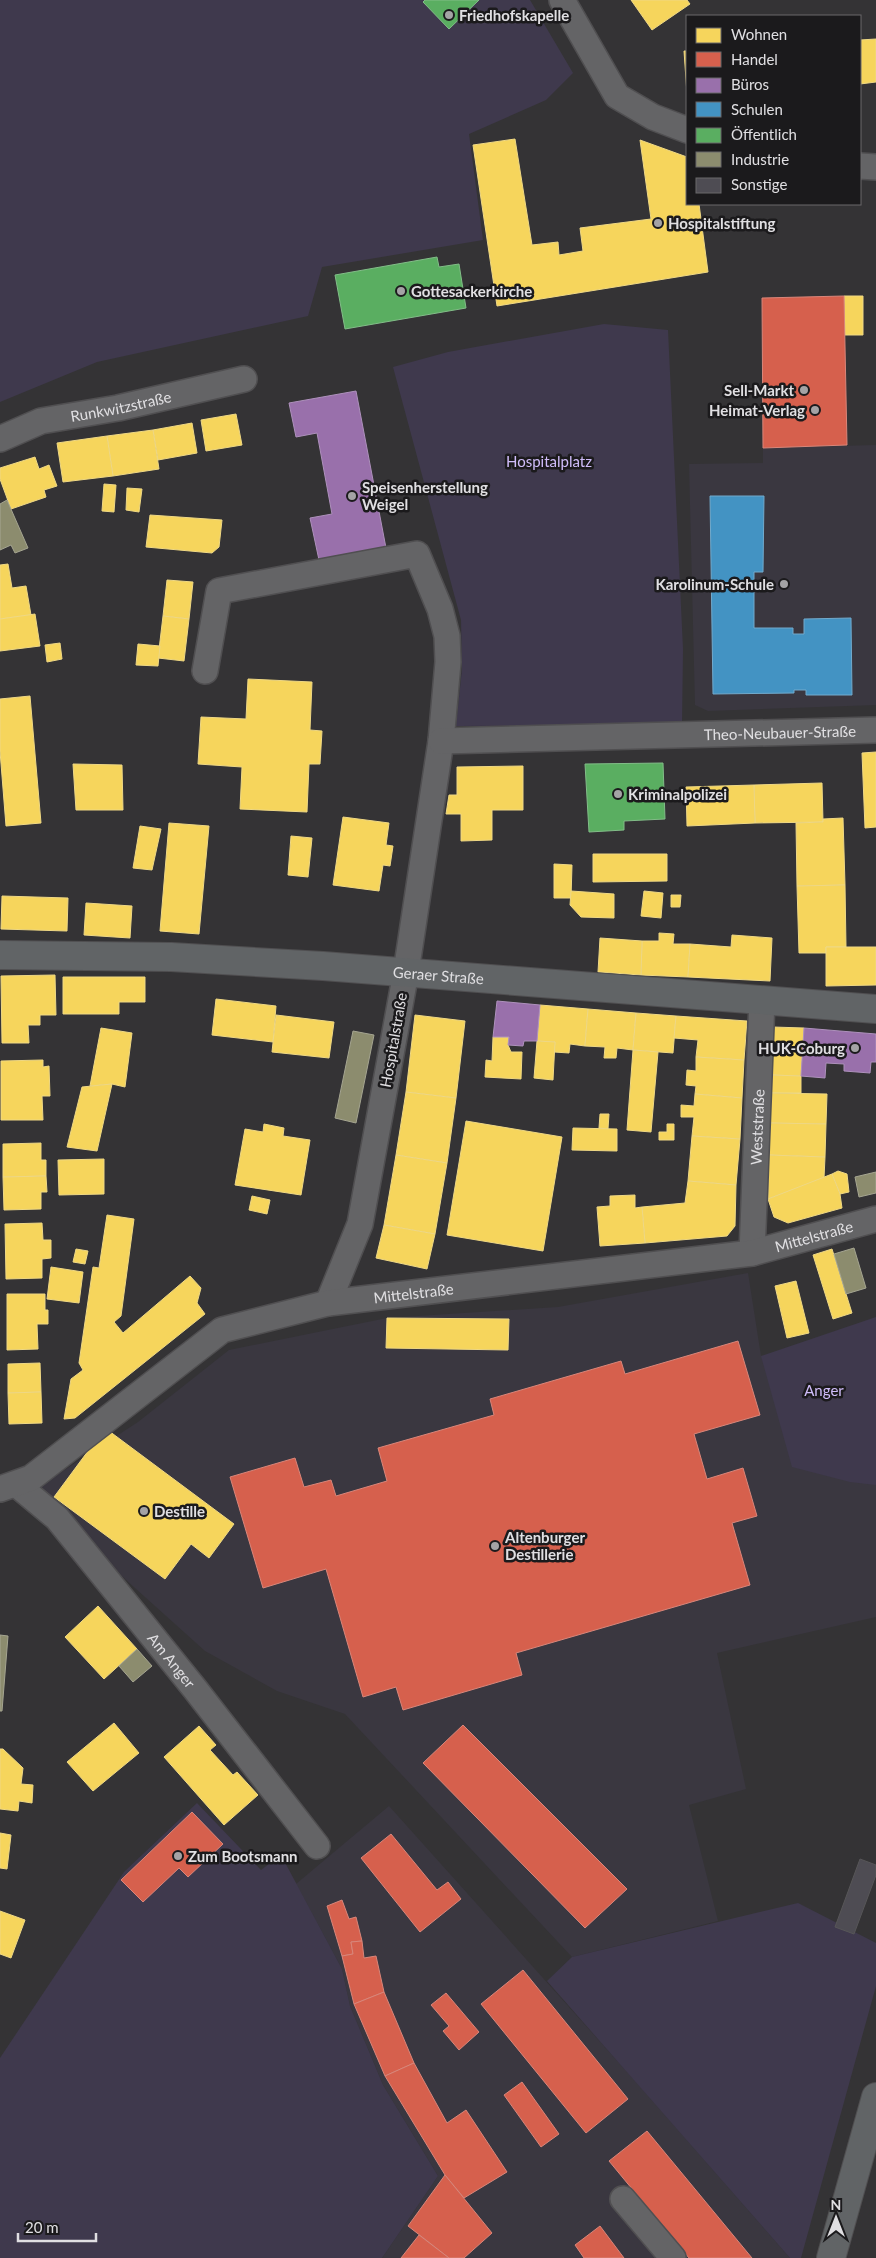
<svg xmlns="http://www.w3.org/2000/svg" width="876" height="2258" font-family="Lato,sans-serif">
  <rect width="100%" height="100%" fill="#343335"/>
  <g fill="#3a3740">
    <path d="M876,445V705L708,711L695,705L689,464L763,463V448Z"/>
    <path d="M748,1273L761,1356L876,1485V1617L717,1653L746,1789L689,1805L718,1921L572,1957L345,1714L277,1691L205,1651L115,1570L40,1486L138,1422L229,1350L387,1318L558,1307Z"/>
    <path d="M389,1806L629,2074L790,2258H382L438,2176L383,2085L350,2006L342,1969L296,1884Z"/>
  </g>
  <g fill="#3f394d">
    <path d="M0,0H530L573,73L546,100L469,134L483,240L322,267L308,316L97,362L0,402Z"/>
    <path d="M604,324L668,330L683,649L682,725L456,726L462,669L461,620L393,367L448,352Z"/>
    <path d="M876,1317V1485L850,1482L792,1467L761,1356Z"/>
    <path d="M197,1803L261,1870L281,1855L342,1969L350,2006L383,2085L438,2176L382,2258H0V2058L124,1872Z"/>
    <path d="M798,1903L876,1943V1986L801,2258H790L547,1981L572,1957Z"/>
  </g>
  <g fill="#f6d55c" stroke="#efd884">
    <path d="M631,0H687L690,4L652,30Z"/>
    <path d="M876,39V82L860,84V40Z"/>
    <path d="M684,51H687V94Z"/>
    <path d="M515,139L532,245L558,242L559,255L583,251L580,228L651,219L640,140L687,157V204H699L708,272L497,306L473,145Z"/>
    <path d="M844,296H863V335H845Z"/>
    <path d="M236,414L242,445L206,451L201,420Z"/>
    <path d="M192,423L197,453L158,460L153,430Z"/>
    <path d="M153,430L159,469L113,476L107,436Z"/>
    <path d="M107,436L113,476L63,482L57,443Z"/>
    <path d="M35,457L39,469L49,465L57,486L44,490L46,497L11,509L0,479V468Z"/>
    <path d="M104,484L116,485L114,512L102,511Z"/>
    <path d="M127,488L142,489L139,512L126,510Z"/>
    <path d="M150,515L222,520L219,547L212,553L146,547Z"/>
    <path d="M8,564L12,588L26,586L31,615L0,619V565Z"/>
    <path d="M167,580L193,582L189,619L163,616Z"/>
    <path d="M35,614L40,646L0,651V619Z"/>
    <path d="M163,616L189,619L184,661L158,658Z"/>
    <path d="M60,643L62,659L47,662L45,645Z"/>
    <path d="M138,644L160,646L158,666L136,665Z"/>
    <path d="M248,679L312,682L310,730L322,731L320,764H309L307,812L240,809L242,767L198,764L201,717L246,719Z"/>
    <path d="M30,696L41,823L6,826L0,751V699Z"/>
    <path d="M876,752V827L865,828L862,753Z"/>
    <path d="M73,764L122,765L123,810H76Z"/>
    <path d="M523,766V810H492V840L461,841V814H446L449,795H457V767Z"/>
    <path d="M822,783L823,822L755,823L754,785Z"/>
    <path d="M754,785L755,823L687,826L686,787Z"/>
    <path d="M343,817L389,823L386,845L393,846L390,866L383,865L379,891L333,885Z"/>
    <path d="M843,818L845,885L797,886L796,823L823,822V819Z"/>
    <path d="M169,823L209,826L199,934L160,931Z"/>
    <path d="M140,826L161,829L152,870L133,868Z"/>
    <path d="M291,836L312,838L308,877L288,875Z"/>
    <path d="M593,854H667V881L593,882Z"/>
    <path d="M554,864L572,865L571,898H554Z"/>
    <path d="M845,885L846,947H826V953H799L797,886Z"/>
    <path d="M571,891L614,894V918L581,917L570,905Z"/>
    <path d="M644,891L663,893L661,918L641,916Z"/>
    <path d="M671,895H681L680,907H671Z"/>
    <path d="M2,896L68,898L67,931L1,929Z"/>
    <path d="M86,903L132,906L130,938L84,935Z"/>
    <path d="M659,933L674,934L673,944H690L688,977L641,975L642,941H659Z"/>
    <path d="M732,935L772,938L770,981L688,977L690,944L731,947Z"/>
    <path d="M600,938L642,941L641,975L598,972Z"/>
    <path d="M826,947H876V985L826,986Z"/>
    <path d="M55,975L56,1015H40V1025H28L29,1043H2L1,976Z"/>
    <path d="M63,977H145V1002H119V1014H63Z"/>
    <path d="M216,999L276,1006L273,1042L212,1035Z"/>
    <path d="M540,1005L588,1009L585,1046L570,1044L569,1053L554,1052L555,1042L537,1041Z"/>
    <path d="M588,1009L636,1013L633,1050L617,1048L616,1058H604L605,1047L585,1046Z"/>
    <path d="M636,1013L676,1016L673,1053L633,1050Z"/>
    <path d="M276,1015L334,1022L329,1058L272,1052Z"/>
    <path d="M415,1015L465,1021L456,1098L406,1092Z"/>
    <path d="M676,1016L747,1021L744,1060L696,1057L698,1040L674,1038Z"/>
    <path d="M773,1027L804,1028L801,1076L771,1075Z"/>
    <path d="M101,1028L132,1033L125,1087L112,1084L90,1086Z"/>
    <path d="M493,1037H509L508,1045L511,1052H522L521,1079L485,1077L486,1060L492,1061Z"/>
    <path d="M537,1041L555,1042L553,1080L534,1078Z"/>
    <path d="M633,1050L658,1052L651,1132L627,1130Z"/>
    <path d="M696,1057L744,1060L742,1098L695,1094L696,1086L686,1085L687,1070L696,1071Z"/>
    <path d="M43,1060V1067L49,1066L50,1096H42L43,1120H1V1061Z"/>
    <path d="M771,1075L801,1076V1093H770Z"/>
    <path d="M112,1084L97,1151L67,1147L82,1087Z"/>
    <path d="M406,1092L456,1098L447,1163L396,1155Z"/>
    <path d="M770,1093L827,1094L826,1124L769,1123Z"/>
    <path d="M695,1094L742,1098L740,1139L692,1136L694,1117H681V1105L694,1106Z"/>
    <path d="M600,1114H609L608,1129L599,1128Z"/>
    <path d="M466,1121L562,1137L543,1251L447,1235Z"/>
    <path d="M769,1123L826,1124L825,1157L769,1155Z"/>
    <path d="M264,1124L284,1128L283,1136L310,1140L301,1195L235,1185L245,1129L263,1132Z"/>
    <path d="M667,1124H674V1140H659V1132H667Z"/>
    <path d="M573,1128L617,1129V1151L572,1150Z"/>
    <path d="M692,1136L740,1139L736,1185L688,1181Z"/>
    <path d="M41,1143V1160H46V1176L3,1177V1144Z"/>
    <path d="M396,1155L447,1163L435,1234L384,1225Z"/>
    <path d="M769,1155L825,1157L824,1178L768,1199Z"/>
    <path d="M104,1159V1194L59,1195L58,1160Z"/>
    <path d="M838,1171L847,1174L849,1192L840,1194L832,1174Z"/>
    <path d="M832,1174L840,1194L842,1208L788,1223L774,1217L768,1199Z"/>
    <path d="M46,1176L47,1192H41V1209L4,1210L3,1177Z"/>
    <path d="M688,1181L736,1185L735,1226L727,1236L645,1243L642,1207L685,1203Z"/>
    <path d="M635,1195V1208L642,1207L645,1243L600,1246L597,1207L610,1206V1196Z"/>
    <path d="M252,1196L270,1200L267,1214L249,1210Z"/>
    <path d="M107,1215L134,1219L121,1316L114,1322L123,1333L190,1276L201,1288L197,1303L205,1314L75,1418L64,1419L71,1379L83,1370L79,1363L93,1267L99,1268Z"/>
    <path d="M42,1223L43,1240H51V1258L42,1259V1278L6,1279L5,1224Z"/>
    <path d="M384,1225L435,1234L427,1269L376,1258Z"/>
    <path d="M76,1249L88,1251L85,1264L73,1262Z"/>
    <path d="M832,1249L852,1313L833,1319L813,1255Z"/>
    <path d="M51,1267L83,1272L79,1303L47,1299Z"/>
    <path d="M796,1281L809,1333L787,1338L775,1286Z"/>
    <path d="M7,1294H45V1310H48V1324H37L38,1349L7,1350Z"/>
    <path d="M387,1318L509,1319L508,1350L386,1348Z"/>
    <path d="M40,1363L41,1392L8,1393V1364Z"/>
    <path d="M41,1392L42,1423L9,1424L8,1393Z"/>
    <path d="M105,1428L234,1524L209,1558L191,1544L165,1579L54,1497Z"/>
    <path d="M98,1606L137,1649L104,1679L65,1637Z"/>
    <path d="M114,1723L139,1753L93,1791L67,1762Z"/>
    <path d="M199,1726L216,1745L210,1750L233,1775L237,1772L258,1795L224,1825L164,1757Z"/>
    <path d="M0,1749H3L23,1768L21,1784L33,1785L32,1803L19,1801L18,1811L0,1809Z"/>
    <path d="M0,1833L11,1835L7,1869L0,1868Z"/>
    <path d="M0,1911L25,1920L11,1958L0,1954Z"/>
  </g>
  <g fill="#d6604d" stroke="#d9867a">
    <path d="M844,296L847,445L763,448L762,298Z"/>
    <path d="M738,1341L760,1415L694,1434L707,1479L743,1468L757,1516L732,1523L750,1585L516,1653L522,1675L403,1710L396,1687L363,1697L326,1569L263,1588L230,1477L295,1458L304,1487L331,1480L336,1496L387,1481L378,1448L494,1415L490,1399L621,1361L625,1374Z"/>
    <path d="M463,1725L627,1889L585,1928L423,1763Z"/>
    <path d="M192,1812L223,1844L188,1877L179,1868L143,1902L121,1880Z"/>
    <path d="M391,1834L437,1890L448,1882L461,1899L420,1932L361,1858Z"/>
    <path d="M342,1900L349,1919L356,1917L362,1941L351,1942L353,1954L342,1956L327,1906Z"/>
    <path d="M362,1941L364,1958L376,1956L384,1992L354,2004L342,1956L353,1954L351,1942Z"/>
    <path d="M523,1970L628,2099L586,2133L481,2004Z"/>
    <path d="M384,1992L414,2063L385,2076L354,2004Z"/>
    <path d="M446,1993L479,2032L459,2050L443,2031L449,2026L431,2005Z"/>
    <path d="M414,2063L447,2123L466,2110L507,2172L464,2198L445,2175L385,2076Z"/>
    <path d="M522,2082L559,2134L541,2147L504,2095Z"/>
    <path d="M647,2131L752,2258H689L609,2161Z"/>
    <path d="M445,2175L492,2233L464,2258H449L408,2226Z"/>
    <path d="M600,2226L624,2258H584L575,2245Z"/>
    <path d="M419,2235L449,2258H401Z"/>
  </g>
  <g fill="#9970ab" stroke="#ae91bc">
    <path d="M356,391L386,548L319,560L310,518L332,514L317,433L296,437L289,403Z"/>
    <path d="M497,1001L540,1005L537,1041H524L523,1046L508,1045L509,1037H493Z"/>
    <path d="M804,1028L876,1034V1062H871L870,1073L844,1071V1064L826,1063L825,1078L801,1076Z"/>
  </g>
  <path fill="#4393c3" stroke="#72aacc" d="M710,496H764L763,572H754V628H793V634H804V619L851,618L852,695H806V690H794V693L713,694Z"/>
  <g fill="#5aae61" stroke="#82bd88">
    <path d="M425,0H479L449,29L423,2Z"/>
    <path d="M437,257L439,267L459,264L466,308L345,329L335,275Z"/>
    <path d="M663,763L665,819L624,821V830L589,832L585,764Z"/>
  </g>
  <g fill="#8c8c6e" stroke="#a5a591">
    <path d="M7,500L28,548L15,553L11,545L0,550V504Z"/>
    <path d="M353,1031L374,1035L356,1123L335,1118Z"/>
    <path d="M876,1172V1193L859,1197L855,1177Z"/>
    <path d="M854,1248L866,1288L846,1294L834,1254Z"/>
    <path d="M0,1635L8,1636L2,1711H0Z"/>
    <path d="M137,1649L152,1666L133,1682L119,1666Z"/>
  </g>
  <path fill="#4e4c53" stroke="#575658" d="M860,1859L876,1865V1875L854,1934L835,1927Z"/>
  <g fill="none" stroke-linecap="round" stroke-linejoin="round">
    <g stroke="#504f51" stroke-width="28">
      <g id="minor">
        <path d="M562,0L617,96L653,117L687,130"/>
        <path d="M860,166L876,167"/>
        <path id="s1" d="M0,439L41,421L118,408L244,379"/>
        <path d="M205,671L219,591L417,554L440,609L447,636L448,662L441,741L406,972L360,1224L328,1303"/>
        <path id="s2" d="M441,741L876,730"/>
        <path id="s3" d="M752,1253L762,1000"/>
        <path id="s4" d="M16,1484L57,1518L195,1689L317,1846"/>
        <path id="s5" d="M0,1489L31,1478L222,1330L328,1303L752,1253L876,1219"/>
        <path d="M623,2199L673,2258"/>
      </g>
    </g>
    <g stroke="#504f51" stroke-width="30">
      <g id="secondary">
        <path id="s6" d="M0,955L171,957L323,966L876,1009"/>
        <path d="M831,2258L876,2097"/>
      </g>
    </g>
    <use href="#minor" stroke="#646466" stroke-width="25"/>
    <use href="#secondary" stroke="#616466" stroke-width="28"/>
  </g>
  <g fill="#a4a3a5" stroke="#1b1a1c" stroke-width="2">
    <circle cx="449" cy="15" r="5"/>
    <circle cx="658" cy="223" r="5"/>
    <circle cx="401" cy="291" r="5"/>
    <circle cx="804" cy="390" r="5"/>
    <circle cx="815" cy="410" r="5"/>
    <circle cx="352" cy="496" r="5"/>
    <circle cx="784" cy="584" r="5"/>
    <circle cx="618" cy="794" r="5"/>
    <circle cx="855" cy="1048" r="5"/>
    <circle cx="144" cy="1511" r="5"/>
    <circle cx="495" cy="1546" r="5"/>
    <circle cx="178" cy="1856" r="5"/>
  </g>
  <g text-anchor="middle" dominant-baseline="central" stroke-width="5" stroke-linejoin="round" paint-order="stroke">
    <g font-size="15" font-weight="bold" fill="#e0dfe2" stroke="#1b1a1c" text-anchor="start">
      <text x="459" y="15">Friedhofskapelle</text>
      <text x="668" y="223">Hospitalstiftung</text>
      <text x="411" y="291">Gottesackerkirche</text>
      <text x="794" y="390" text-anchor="end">Sell-Markt</text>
      <text x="805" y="410" text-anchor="end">Heimat-Verlag</text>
      <text x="362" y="487">Speisenherstellung<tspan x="362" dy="17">Weigel</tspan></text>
      <text x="774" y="584" text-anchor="end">Karolinum-Schule</text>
      <text x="628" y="794">Kriminalpolizei</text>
      <text x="845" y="1048" text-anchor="end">HUK-Coburg</text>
      <text x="154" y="1511">Destille</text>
      <text x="505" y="1537">Altenburger<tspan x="505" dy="17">Destillerie</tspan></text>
      <text x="188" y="1856">Zum Bootsmann</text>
    </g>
    <g font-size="15" fill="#e0dfe2" stroke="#1b1a1c">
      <text stroke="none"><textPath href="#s1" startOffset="126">Runkwitzstraße</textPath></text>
      <text stroke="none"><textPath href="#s2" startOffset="339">Theo-Neubauer-Straße</textPath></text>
      <text stroke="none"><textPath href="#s6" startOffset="439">Geraer Straße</textPath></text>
      <text transform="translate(393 1040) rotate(-80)">Hospitalstraße</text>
      <text stroke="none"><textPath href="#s3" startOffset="126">Weststraße</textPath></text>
      <text stroke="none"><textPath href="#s5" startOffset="875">Mittelstraße</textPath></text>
      <text stroke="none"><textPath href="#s5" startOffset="470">Mittelstraße</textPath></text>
      <text stroke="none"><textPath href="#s4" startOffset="236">Am Anger</textPath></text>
    </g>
    <g font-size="15" fill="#d0bdfa" stroke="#1b1a1c">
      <text x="549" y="461">Hospitalplatz</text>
      <text x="824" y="1390">Anger</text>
    </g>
  </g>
  <rect x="686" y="15" width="175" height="190" fill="#1b1a1c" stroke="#6a696b"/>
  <rect x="696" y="28" width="25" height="15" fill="#f6d55c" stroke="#6a696b"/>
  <text x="731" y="40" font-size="15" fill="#e0dfe2">Wohnen</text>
  <rect x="696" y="52" width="25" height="15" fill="#d6604d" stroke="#6a696b"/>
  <text x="731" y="65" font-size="15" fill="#e0dfe2">Handel</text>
  <rect x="696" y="78" width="25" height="15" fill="#9970ab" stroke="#6a696b"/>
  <text x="731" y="90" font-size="15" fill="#e0dfe2">Büros</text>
  <rect x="696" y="102" width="25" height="15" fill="#4393c3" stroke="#6a696b"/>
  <text x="731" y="115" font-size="15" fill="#e0dfe2">Schulen</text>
  <rect x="696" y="128" width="25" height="15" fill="#5aae61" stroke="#6a696b"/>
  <text x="731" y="140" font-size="15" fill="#e0dfe2">Öffentlich</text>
  <rect x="696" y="152" width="25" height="15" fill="#8c8c6e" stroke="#6a696b"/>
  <text x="731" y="165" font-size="15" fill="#e0dfe2">Industrie</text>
  <rect x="696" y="178" width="25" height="15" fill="#4e4c53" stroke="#6a696b"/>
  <text x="731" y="190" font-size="15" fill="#e0dfe2">Sonstige</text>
  <g transform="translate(836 2218)" stroke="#1b1a1c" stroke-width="4" paint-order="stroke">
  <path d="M0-4L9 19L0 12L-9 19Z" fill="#e0dfe2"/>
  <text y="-8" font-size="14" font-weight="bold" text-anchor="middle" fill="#e0dfe2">N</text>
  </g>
  <path d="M18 2233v8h78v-8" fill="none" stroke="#e0dfe2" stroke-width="2.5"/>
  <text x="25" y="2233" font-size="15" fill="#e0dfe2" stroke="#1b1a1c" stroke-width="4" paint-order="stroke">20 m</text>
</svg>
